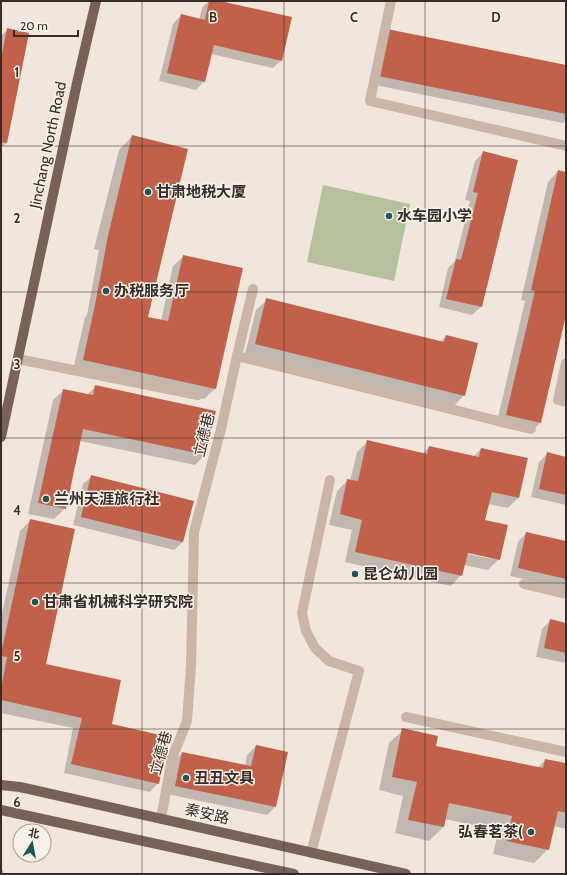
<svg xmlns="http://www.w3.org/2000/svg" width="567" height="875" font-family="Cabin,'Noto Sans SC',sans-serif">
  <rect width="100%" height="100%" fill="#f1e6dc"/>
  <path fill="#b5c09c" d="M323,185L410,204L394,281L307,262Z"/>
  <g fill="#0003" fill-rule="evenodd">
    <path d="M209,1H215L281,60L273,68L211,54L204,81L196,90L159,81L173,24L181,15L199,20L202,8Z"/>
    <path d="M8,29L6,143L1,148V39L2,35Z"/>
    <path d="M379,39L566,66V120L563,123L370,84Z"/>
    <path d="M132,136L147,318L161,321L173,266L184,256L242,269L215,389L204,399L73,370L85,317L87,315L99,250L94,249L119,150Z"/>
    <path d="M483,153L517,161L481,307L472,315L439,307L448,268L455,261L470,201L465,200L475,161Z"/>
    <path d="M558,171L566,173V311L540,423L530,433L496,426L525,301L521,300L548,182Z"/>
    <path d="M267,300L440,342L446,336L464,395L454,406L245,354L256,310Z"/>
    <path d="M566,379V398L561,397Z"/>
    <path d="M96,386L205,455L195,465L80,441L65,508L54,519L28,514L53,400L64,390L87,395Z"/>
    <path d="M367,442L422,454L429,447L473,457L481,449L518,498L508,508L488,504L484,521L499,559L488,570L464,565L461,575L451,586L345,562L352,530L329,525L337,491L348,480L350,481L357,452ZM463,551L492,557V559L463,553Z"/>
    <path d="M548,453L566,458V505L531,497L539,462Z"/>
    <path d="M92,476L193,501L183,542L174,550L73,525L83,484Z"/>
    <path d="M30,521L45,664L111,724L158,783L150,792L64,773L73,728L1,713V618L20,531Z"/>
    <path d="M526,533L566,542V589L510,576L518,542Z"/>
    <path d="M551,620L566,624V663L536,657L542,629Z"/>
    <path d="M403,730L435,747L537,768L546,760L566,764V829L553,826L548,849L534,863L493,854L499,830L444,819L443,827L429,841L395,833L403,796L379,790L389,743Z"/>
    <path d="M256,746L275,807L267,815L167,794L174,761L182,753L245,766L247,755Z"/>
  </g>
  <g fill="#c26149">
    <path d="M209,1H220L292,17L282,61L214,45L205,82L167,73L181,14L205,20Z"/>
    <path d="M7,28L29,33L7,143L1,142V59Z"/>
    <path d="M387,29L566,65V114L378,76Z"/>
    <path d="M132,135L188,149L148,317L168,321L183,255L243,268L216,389L83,360L95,305L108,236Z"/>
    <path d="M483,151L518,160L482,307L446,299L456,259L461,260L478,193L473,192Z"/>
    <path d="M558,170L566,172V315L541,423L506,415L535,291L531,290Z"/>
    <path d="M266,298L444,342L446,335L478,343L465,396L255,344Z"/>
    <path d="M95,385L216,411L206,455L83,429L66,509L38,503L63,389L93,395Z"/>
    <path d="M367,440L427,454L429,446L479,457L481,448L528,458L519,498L492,492L485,520L508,525L500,560L468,553L462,576L355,552L362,520L340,514L347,479L358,481Z"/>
    <path d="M547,452L566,457V495L539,489Z"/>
    <path d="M91,475L194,501L183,542L81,517Z"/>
    <path d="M30,519L75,529L46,664L121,680L112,724L169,737L159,784L71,764L82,718L1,700V689L7,657L1,656V654Z"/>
    <path d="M526,532L566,541V579L518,568Z"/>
    <path d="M550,619L566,623V653L544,648Z"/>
    <path d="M402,728L438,736L436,746L543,768L545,759L566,763V813L558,811L549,850L507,841L512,816L449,803L444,827L408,820L417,782L392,777Z"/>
    <path d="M256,745L288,752L276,807L175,786L182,752L251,766Z"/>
  </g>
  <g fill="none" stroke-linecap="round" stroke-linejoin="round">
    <path stroke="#b5a093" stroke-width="2.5" stroke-dasharray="2 2" stroke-linecap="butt" d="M1,871L5,874"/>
    <g stroke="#c9b6a8" stroke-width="10">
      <path d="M391,1L370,101L566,146"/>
      <path d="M237,356L253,289"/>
      <path d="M18,359L198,395"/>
      <path d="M566,363L558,400L566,402"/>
      <path d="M524,584L566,594"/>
      <path d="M406,717L566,752"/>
      <path d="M161,819L172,758L187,721L191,666L194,532L221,429L237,356L531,429"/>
      <path d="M311,853L359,671L329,661L315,648L306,631L302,613L330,480"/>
    </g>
    <g stroke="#77625a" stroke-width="10">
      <path d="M1,437L77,83L96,1"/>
      <path d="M1,785L20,787L406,874"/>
      <path d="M1,810L294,874"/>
    </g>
  </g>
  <path fill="none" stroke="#362c28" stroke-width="1" stroke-opacity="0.55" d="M142,1V874M284,1V874M425,1V874M1,146H566M1,292H566M1,438H566M1,583H566M1,729H566"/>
  <g fill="#1f5556" stroke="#f9f1e8" stroke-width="1.5">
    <circle cx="148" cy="192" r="4"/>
    <circle cx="389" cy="216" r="4"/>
    <circle cx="106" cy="291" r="4"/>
    <circle cx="46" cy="499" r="4"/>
    <circle cx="355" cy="574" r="4"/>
    <circle cx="35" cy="602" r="4"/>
    <circle cx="186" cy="778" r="4"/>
    <circle cx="531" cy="832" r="4"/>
  </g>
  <g text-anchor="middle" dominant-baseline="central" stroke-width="3" stroke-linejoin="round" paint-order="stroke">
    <g font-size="15" fill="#362c28" stroke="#f9f1e8">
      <text transform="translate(48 145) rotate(-78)">Jinchang North Road</text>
      <text transform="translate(204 435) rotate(-76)">立德巷</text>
      <text transform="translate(161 753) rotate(-74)">立德巷</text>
      <text transform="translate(207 814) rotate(13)">秦安路</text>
    </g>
    <g font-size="15" font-weight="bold" fill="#362c28" stroke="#f9f1e8" text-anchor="start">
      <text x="156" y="192">甘肃地税大厦</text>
      <text x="397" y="216">水车园小学</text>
      <text x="114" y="291">办税服务厅</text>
      <text x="54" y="499">兰州天涯旅行社</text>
      <text x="363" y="574">昆仑幼儿园</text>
      <text x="43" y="602">甘肃省机械科学研究院</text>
      <text x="194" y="778">丑丑文具</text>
      <text x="523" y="832" text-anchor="end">弘春茗茶(</text>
    </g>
  </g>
  <g font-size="13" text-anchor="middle" font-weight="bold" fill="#362c28" stroke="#f9f1e8" stroke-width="3" stroke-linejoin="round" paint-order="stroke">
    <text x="213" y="22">B</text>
    <text x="354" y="22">C</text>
    <text x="496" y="22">D</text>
    <text x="17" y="77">1</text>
    <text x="17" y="223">2</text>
    <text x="17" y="369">3</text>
    <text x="17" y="515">4</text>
    <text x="17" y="661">5</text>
    <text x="17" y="807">6</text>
  </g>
  <rect width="567" height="875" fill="none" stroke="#362c28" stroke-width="4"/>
  <g transform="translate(32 843) rotate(11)"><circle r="19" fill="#f9f1e8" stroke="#aba29b"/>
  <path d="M0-3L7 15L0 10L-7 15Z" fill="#1f5556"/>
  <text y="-6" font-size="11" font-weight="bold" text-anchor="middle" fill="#362c28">北</text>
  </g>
  <path d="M14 30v6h64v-6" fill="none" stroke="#362c28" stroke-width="2"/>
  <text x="20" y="30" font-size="12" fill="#362c28" stroke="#f9f1e8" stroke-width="3" paint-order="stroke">20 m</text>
</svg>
